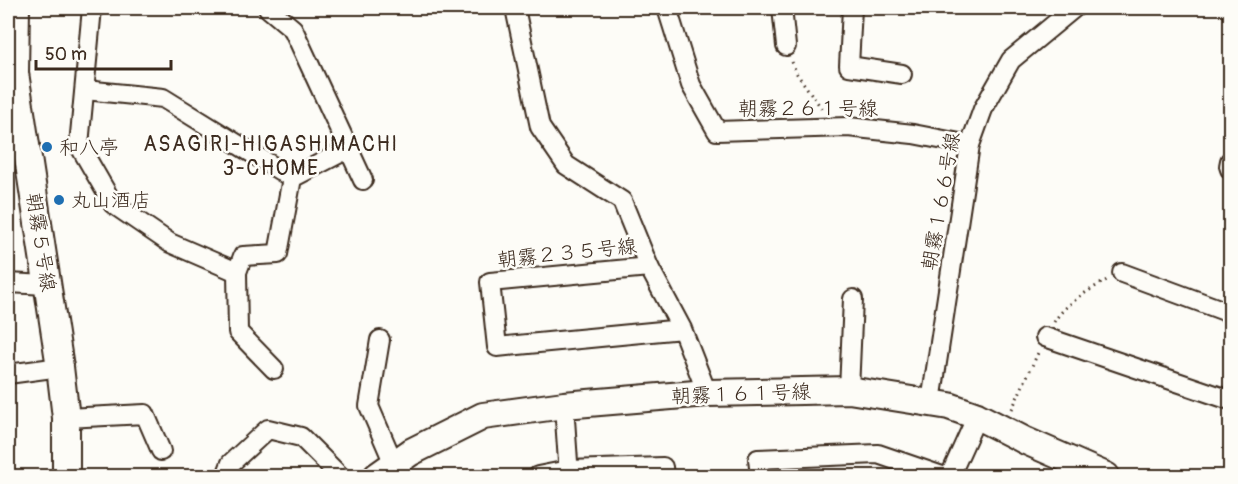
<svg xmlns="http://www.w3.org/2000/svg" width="1238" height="484" font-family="Pangolin,'Klee One',sans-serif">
  <rect width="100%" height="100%" fill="#fdfcf7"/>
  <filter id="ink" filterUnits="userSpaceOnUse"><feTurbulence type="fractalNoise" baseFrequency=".0167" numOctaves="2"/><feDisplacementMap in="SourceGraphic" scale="12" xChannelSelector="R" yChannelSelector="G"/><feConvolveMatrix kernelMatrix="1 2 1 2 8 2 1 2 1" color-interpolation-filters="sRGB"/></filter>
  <g filter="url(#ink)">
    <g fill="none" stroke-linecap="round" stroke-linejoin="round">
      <g stroke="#3b2a1e" stroke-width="22">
        <g id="street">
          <path d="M92,8L79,145L113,204L170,243L237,272L238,332L274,369"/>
          <path d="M268,8L293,29L363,180"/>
          <path d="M515,8L540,127L566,165L622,201L649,267"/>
          <path d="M667,8L691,85L717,131L848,127L913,134L970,145"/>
          <path d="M782,8L786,46"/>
          <path d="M852,8L849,66L902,74"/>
          <path d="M85,90L163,98L292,178"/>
          <path d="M1230,161L1229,166L1230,169"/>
          <path d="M237,272L243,256L278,254L292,178L348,149"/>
          <path d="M1122,273L1230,313"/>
          <path d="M8,283L47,285"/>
          <path d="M682,329L497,347L490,282L649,267L682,329L707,393"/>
          <path d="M1045,337L1230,400"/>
          <path d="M380,340L369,406L394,464"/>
          <path d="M8,374L60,367"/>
          <path d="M849,390L853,299"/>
          <path d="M931,402L970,145L983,109L1011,60L1074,8"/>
          <path d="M564,405L569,476"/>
          <path d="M66,418L145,414L161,451"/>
          <path d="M226,476L231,463L268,429L301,437L340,476"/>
          <path d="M538,476L568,470L663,467L664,476"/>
          <path d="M760,476L758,459L878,454L942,476"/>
          <path d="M950,476L977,416"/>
        </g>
      </g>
      <g stroke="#3b2a1e" stroke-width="30">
        <g id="secondary">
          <path d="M16,8L15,73L60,367L66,418V476"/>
          <path d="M377,476L411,452L483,416L564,405L707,393L849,390L949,406L977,416L1026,441L1106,476"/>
        </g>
      </g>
      <g stroke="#3b2a1e" stroke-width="3" stroke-dasharray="1.5 4.5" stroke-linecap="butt">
        <path d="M792,62L797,74L822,109"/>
        <path d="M1054,322C1065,304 1089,290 1107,280"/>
        <path d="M1012,409L1038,353"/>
      </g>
      <use href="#street" stroke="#fdfcf7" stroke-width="18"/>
      <use href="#secondary" stroke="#fdfcf7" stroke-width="26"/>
    </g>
  </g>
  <g fill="#1f6fb2" stroke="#fdfcf7" stroke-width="2">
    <circle cx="47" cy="147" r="6"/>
    <circle cx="59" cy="200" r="6"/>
  </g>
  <g text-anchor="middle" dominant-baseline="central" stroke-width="5" stroke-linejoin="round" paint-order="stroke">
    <g font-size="20" fill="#3b2a1e" stroke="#fdfcf7">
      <text x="808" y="108">朝霧２６１号線</text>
      <text transform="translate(941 201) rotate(-80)">朝霧１６６号線</text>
      <text transform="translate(41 242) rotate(81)">朝霧５号線</text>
      <text transform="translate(567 253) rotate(-6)">朝霧２３５号線</text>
      <text transform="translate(741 394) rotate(-2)">朝霧１６１号線</text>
    </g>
    <g font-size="20" fill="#3b2a1e" stroke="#fdfcf7" text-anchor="start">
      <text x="59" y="147">和八亭</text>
      <text x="71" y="200">丸山酒店</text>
    </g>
    <g font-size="21" letter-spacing="1.5" fill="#3b2a1e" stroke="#fdfcf7">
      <text x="271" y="144">ASAGIRI-HIGASHIMACHI<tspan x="271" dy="24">3-CHOME</tspan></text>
    </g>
  </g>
  <rect width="1238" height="484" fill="none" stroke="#fdfcf7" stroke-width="30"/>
  <rect x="15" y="15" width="1208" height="454" fill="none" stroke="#3b2a1e" stroke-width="2" filter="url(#ink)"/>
  <path d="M36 60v9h135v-9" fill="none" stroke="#3b2a1e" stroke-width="3"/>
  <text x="45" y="60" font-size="18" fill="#3b2a1e" stroke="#fdfcf7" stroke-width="4.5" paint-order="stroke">50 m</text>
</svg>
